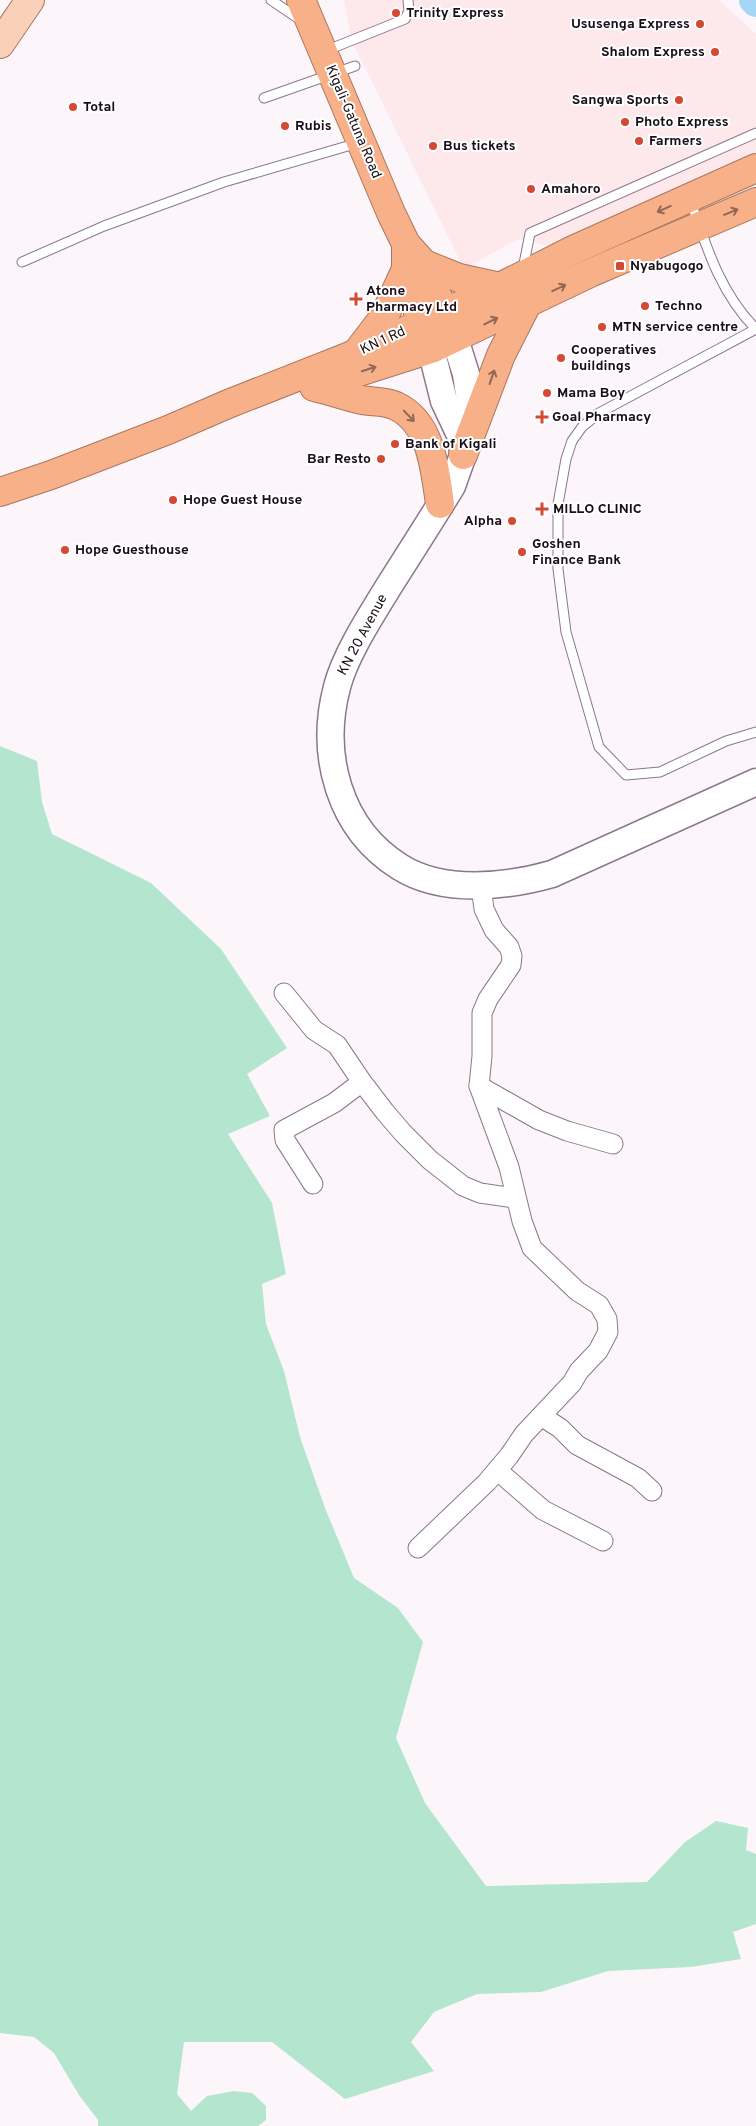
<svg xmlns="http://www.w3.org/2000/svg" width="756" height="2126" font-family="Overpass,sans-serif">
  <rect width="100%" height="100%" fill="#fcf6fb"/>
  <path fill="#fde8eb" d="M344,0H719L756,34V158L551,246L518,239L464,269L351,39Z"/>
  <path fill="#b4e5ce" d="M0,746L37,761L42,802L52,834L151,883L221,949L287,1048L247,1074L270,1116L228,1134L272,1203L286,1274L262,1284L266,1324L284,1371L300,1437L325,1508L354,1578L398,1608L423,1642L396,1738L425,1803L486,1886L647,1882L685,1842L716,1821L748,1828L746,1850L756,1854V1924L733,1932L741,1959L691,1967L608,1971L541,1992L477,1994L434,2012L411,2042L434,2071L345,2099L272,2042H184L177,2094L191,2111L207,2096L234,2091L252,2093L266,2106V2120L258,2126H98V2120L79,2095L54,2053L34,2037L0,2033Z"/>
  <g fill="none" stroke-linecap="round" stroke-linejoin="round">
    <path stroke="#a6d6f7" stroke-width="30" d="M754,0L756,2"/>
    <g stroke="#8e758c" stroke-width="11">
      <g id="lane">
        <path d="M271,0L302,21"/>
        <path d="M325,51L405,19L409,11L408,0"/>
        <path d="M264,98L355,66"/>
        <path d="M690,199C706,246 720,293 756,329"/>
        <path d="M22,262L104,226L224,182L358,143"/>
        <path d="M523,269L530,233L756,133"/>
        <path d="M756,329L599,413L582,427L572,441L566,459L558,504V569L566,632L599,747L626,775L660,772L726,741L756,732"/>
      </g>
    </g>
    <g stroke="#8e758c" stroke-width="21">
      <g id="street">
        <path d="M284,993L314,1030L337,1045L362,1082L385,1112L403,1133L430,1160L463,1186L480,1193L515,1198"/>
        <path d="M479,1086L539,1120L567,1131L613,1144"/>
        <path d="M313,1184L285,1140L284,1130L334,1103L362,1082"/>
        <path d="M541,1416L560,1428L577,1445L638,1478L652,1491"/>
        <path d="M497,1470L543,1510L603,1541"/>
        <path d="M418,1548L487,1482L509,1456L524,1434L572,1383L579,1371L598,1351L608,1332L607,1319L599,1305L577,1291L532,1248L522,1221L509,1167L479,1086L482,1056V1013L488,999L511,965L512,956L509,947L494,930L484,909L481,886"/>
      </g>
    </g>
    <g stroke="#8e758c" stroke-width="29">
      <g id="secondary">
        <path d="M455,339L466,374L470,401L469,413L462,439L463,455L452,486C431,520 410,553 389,586C372,614 345,655 337,687C319,755 339,829 400,867C443,894 506,887 552,874L756,782"/>
        <path d="M431,349L444,401L462,439"/>
      </g>
    </g>
    <g stroke="#a97760" stroke-width="30">
      <path id="primary" d="M0,44L30,0"/>
    </g>
    <g stroke="#a97760" stroke-width="30">
      <g id="highway">
        <path d="M301,0L391,213L406,244L424,264L451,329"/>
        <path d="M406,244V275L427,339"/>
        <path d="M424,264L459,278L500,287"/>
        <path d="M358,351L384,317L406,269"/>
        <path d="M334,380L431,349L590,273L756,202"/>
        <path d="M314,387C330,391 346,396 362,400C373,402 386,401 396,406C432,423 435,470 440,504"/>
        <path d="M463,455L501,355L528,302"/>
        <path d="M0,492L51,475L168,430L228,404L355,354L500,287L573,250L756,168"/>
      </g>
    </g>
    <use href="#lane" stroke="#fff" stroke-width="9"/>
    <use href="#street" stroke="#fff" stroke-width="19"/>
    <use href="#secondary" stroke="#fff" stroke-width="26"/>
    <use href="#primary" stroke="#fad0b8" stroke-width="28"/>
    <use href="#highway" stroke="#f7b088" stroke-width="28"/>
  </g>
  <defs><path id="oneway-shaft" d="M-6 0H5M1.5-3L5.5 0L1.5 3" fill="none" stroke-width="1.6" stroke-linecap="round" stroke-linejoin="round" transform="scale(1.25)"/></defs>
  <g stroke="#936755">
    <use href="#oneway-shaft" transform="translate(664 209) rotate(156)"/>
    <use href="#oneway-shaft" transform="translate(731 212) rotate(-22)"/>
    <use href="#oneway-shaft" transform="translate(559 288) rotate(-25)"/>
    <use href="#oneway-shaft" transform="translate(491 321) rotate(-26)"/>
    <use href="#oneway-shaft" transform="translate(369 369) rotate(-18)"/>
    <use href="#oneway-shaft" transform="translate(492 377) rotate(-71)"/>
    <use href="#oneway-shaft" transform="translate(409 416) rotate(46)"/>
  </g>
  <g fill="#d54834" stroke="#fff" stroke-width="2">
    <circle cx="396" cy="13" r="5"/>
    <circle cx="700" cy="24" r="5"/>
    <circle cx="715" cy="52" r="5"/>
    <circle cx="679" cy="100" r="5"/>
    <circle cx="73" cy="107" r="5"/>
    <circle cx="625" cy="122" r="5"/>
    <circle cx="285" cy="126" r="5"/>
    <circle cx="639" cy="141" r="5"/>
    <circle cx="433" cy="146" r="5"/>
    <circle cx="531" cy="189" r="5"/>
    <rect x="615" y="261" width="10" height="10" rx="2.5"/>
    <path d="M353.5 291.5h5v5h5v5h-5v5h-5v-5h-5v-5h5z"/>
    <circle cx="645" cy="306" r="5"/>
    <circle cx="602" cy="327" r="5"/>
    <circle cx="561" cy="358" r="5"/>
    <circle cx="547" cy="393" r="5"/>
    <path d="M539.5 409.5h5v5h5v5h-5v5h-5v-5h-5v-5h5z"/>
    <circle cx="395" cy="444" r="5"/>
    <circle cx="381" cy="459" r="5"/>
    <circle cx="173" cy="500" r="5"/>
    <path d="M539.5 501.5h5v5h5v5h-5v5h-5v-5h-5v-5h5z"/>
    <circle cx="512" cy="521" r="5"/>
    <circle cx="65" cy="550" r="5"/>
    <circle cx="522" cy="552" r="5"/>
  </g>
  <g text-anchor="middle" dominant-baseline="central" stroke-width="4" stroke-linejoin="round" paint-order="stroke">
    <g font-size="14" font-weight="bold" fill="#180e17" stroke="#fff" text-anchor="start">
      <text x="406" y="13">Trinity Express</text>
      <text x="690" y="24" text-anchor="end">Ususenga Express</text>
      <text x="705" y="52" text-anchor="end">Shalom Express</text>
      <text x="669" y="100" text-anchor="end">Sangwa Sports</text>
      <text x="83" y="107">Total</text>
      <text x="635" y="122">Photo Express</text>
      <text x="295" y="126">Rubis</text>
      <text x="649" y="141">Farmers</text>
      <text x="443" y="146">Bus tickets</text>
      <text x="541" y="189">Amahoro</text>
      <text x="630" y="266">Nyabugogo</text>
      <text x="366" y="291">Atone<tspan x="366" dy="16">Pharmacy Ltd</tspan></text>
      <text x="655" y="306">Techno</text>
      <text x="612" y="327">MTN service centre</text>
      <text x="571" y="350">Cooperatives<tspan x="571" dy="16">buildings</tspan></text>
      <text x="557" y="393">Mama Boy</text>
      <text x="552" y="417">Goal Pharmacy</text>
      <text x="405" y="444">Bank of Kigali</text>
      <text x="371" y="459" text-anchor="end">Bar Resto</text>
      <text x="183" y="500">Hope Guest House</text>
      <text x="553" y="509">MILLO CLINIC</text>
      <text x="502" y="521" text-anchor="end">Alpha</text>
      <text x="532" y="544">Goshen<tspan x="532" dy="16">Finance Bank</tspan></text>
      <text x="75" y="550">Hope Guesthouse</text>
    </g>
    <g font-size="14" fill="#180e17" stroke="#fff">
      <text transform="translate(353 122) rotate(67)">Kigali-Gatuna Road</text>
      <text transform="translate(383 341) rotate(-25)">KN 1 Rd</text>
      <text transform="translate(363 635) rotate(-62)">KN 20 Avenue</text>
    </g>
  </g>
</svg>
